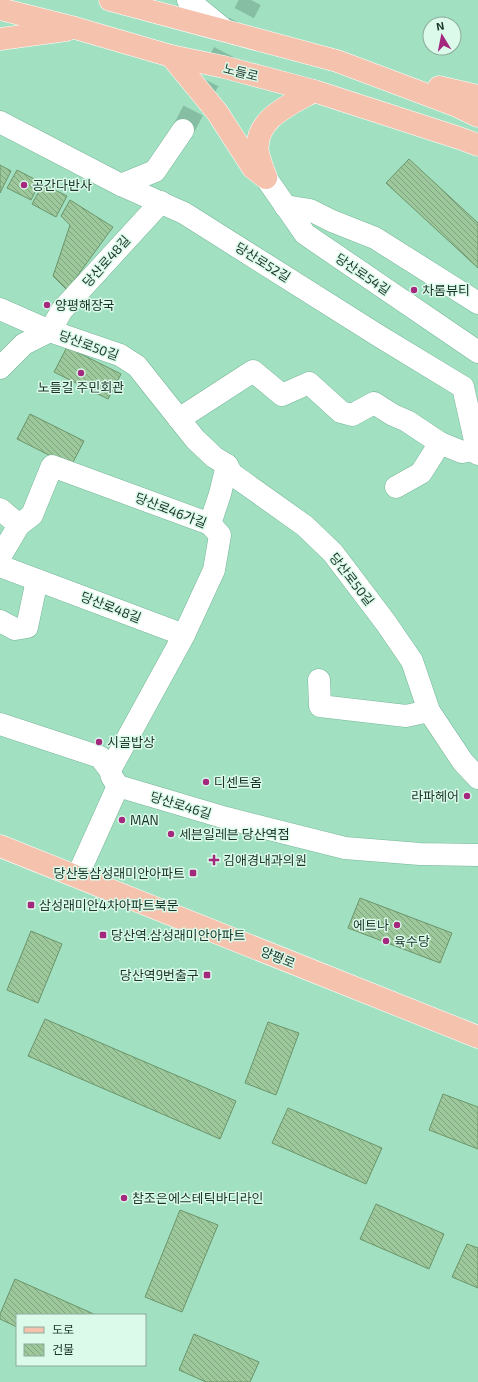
<svg xmlns="http://www.w3.org/2000/svg" width="478" height="1382" font-family="'Exo 2','Noto Sans KR',sans-serif">
  <defs>
    <pattern id="building-back-hatch" width="6" height="6" patternUnits="userSpaceOnUse"><rect width="6" height="6" fill="#9dc89b"/><path d="M-1 5l2 2M0 0l6 6M5-1l2 2" fill="none" stroke="#7fa37e"/></pattern>
  </defs>
  <rect width="100%" height="100%" fill="#a1e1c2"/>
  <g fill="url(#building-back-hatch)" stroke="#6c956a">
    <path d="M409,159L478,223V268L386,183Z"/>
    <path d="M0,165L11,171L0,193Z"/>
    <path d="M17,170L40,182L31,200L7,188Z"/>
    <path d="M43,184L67,196L56,217L32,204Z"/>
    <path d="M70,200L113,227L67,290L53,276L70,225L61,216Z"/>
    <path d="M67,347L121,374L108,399L54,372Z"/>
    <path d="M30,414L84,441L71,466L17,439Z"/>
    <path d="M360,898L452,933L440,963L348,928Z"/>
    <path d="M31,931L62,944L38,1003L7,990Z"/>
    <path d="M45,1019L236,1101L220,1139L28,1056Z"/>
    <path d="M268,1022L299,1033L276,1095L245,1083Z"/>
    <path d="M443,1094L478,1107V1149L429,1130Z"/>
    <path d="M288,1108L382,1148L366,1184L272,1143Z"/>
    <path d="M376,1204L444,1234L429,1269L360,1239Z"/>
    <path d="M180,1210L218,1225L182,1312L145,1297Z"/>
    <path d="M467,1244L478,1248V1288L452,1277Z"/>
    <path d="M15,1279L96,1315H17V1327L0,1319V1314Z"/>
    <path d="M194,1334L259,1362L250,1382H206L179,1370Z"/>
  </g>
  <g fill="none" stroke-linecap="round" stroke-linejoin="round">
    <path stroke="#86bea3" stroke-width="22" stroke-dasharray="22 11" stroke-linecap="butt" d="M183,130L251,0"/>
    <g stroke="#77b699" stroke-width="23">
      <g id="minor">
        <path d="M188,0L227,32"/>
        <path d="M0,122L121,185L184,213L379,336L463,387L478,454"/>
        <path d="M266,178L305,234L478,352"/>
        <path d="M121,185L155,171L183,130"/>
        <path d="M285,206L310,210L332,221L375,238L478,303"/>
        <path d="M0,309L50,331L120,355L137,366L195,439L214,457L227,465L232,474L305,526L333,553L386,623L412,661L429,711L463,762L478,778"/>
        <path d="M0,368L24,344L50,331L62,310L161,202"/>
        <path d="M179,419L253,371L282,395L309,383L341,412L352,415L374,403L393,415L407,421L440,443"/>
        <path d="M396,487L421,473L440,443L462,452L477,449"/>
        <path d="M0,509L19,525L0,557"/>
        <path d="M210,524L220,494L227,465"/>
        <path d="M19,525L32,515L52,466L210,524L220,535L214,570L184,635L110,770"/>
        <path d="M0,566L184,635"/>
        <path d="M0,621L15,629L27,627L37,580"/>
        <path d="M319,680L320,706L406,716L429,711"/>
        <path d="M0,724L100,757L110,770L112,777L118,786L226,818L345,848L420,854L478,855"/>
        <path d="M77,877L118,786"/>
      </g>
    </g>
    <g stroke="#fff" stroke-width="23">
      <g id="major">
        <path d="M110,0L337,61L457,106L478,116"/>
        <path d="M0,9L75,28L171,56L224,67L314,91L459,138L478,145"/>
        <path d="M0,39L66,30"/>
        <path d="M171,56L217,112L253,168L266,178"/>
        <path d="M439,87L478,96"/>
        <path d="M266,177C263,170 260,161 258,153C253,119 290,105 314,91"/>
        <path d="M0,846L478,1037"/>
      </g>
    </g>
    <use href="#minor" stroke="#fff" stroke-width="22"/>
    <use href="#major" stroke="#f4c2ad" stroke-width="22"/>
  </g>
  <g fill="#a4287d" stroke="#dbfaea" stroke-width="1.5">
    <circle cx="24" cy="185" r="4"/>
    <circle cx="414" cy="290" r="4"/>
    <circle cx="47" cy="305" r="4"/>
    <circle cx="81" cy="373" r="4"/>
    <circle cx="99" cy="742" r="4"/>
    <circle cx="206" cy="782" r="4"/>
    <circle cx="467" cy="796" r="4"/>
    <circle cx="122" cy="820" r="4"/>
    <circle cx="171" cy="834" r="4"/>
    <path d="M212 854h4v4h4v4h-4v4h-4v-4h-4v-4h4z"/>
    <rect x="189" y="869" width="8" height="8" rx="2"/>
    <rect x="27" y="901" width="8" height="8" rx="2"/>
    <circle cx="397" cy="925" r="4"/>
    <rect x="99" y="931" width="8" height="8" rx="2"/>
    <circle cx="386" cy="941" r="4"/>
    <rect x="203" y="971" width="8" height="8" rx="2"/>
    <circle cx="124" cy="1198" r="4"/>
  </g>
  <g text-anchor="middle" dominant-baseline="central" stroke-width="3" stroke-linejoin="round" paint-order="stroke">
    <g font-size="13" fill="#1a3428" stroke="#dbfaea">
      <text transform="translate(241 72) rotate(14)">노들로</text>
      <text transform="translate(106 261) rotate(-48)">당산로48길</text>
      <text transform="translate(263 262) rotate(32)">당산로52길</text>
      <text transform="translate(363 274) rotate(34)">당산로54길</text>
      <text transform="translate(89 345) rotate(20)">당산로50길</text>
      <text transform="translate(171 510) rotate(21)">당산로46가길</text>
      <text transform="translate(352 579) rotate(52)">당산로50길</text>
      <text transform="translate(111 607) rotate(21)">당산로48길</text>
      <text transform="translate(181 805) rotate(17)">당산로46길</text>
      <text transform="translate(278 957) rotate(22)">양평로</text>
    </g>
    <g font-size="13" fill="#1a3428" stroke="#dbfaea" text-anchor="start">
      <text x="32" y="185">공간다반사</text>
      <text x="422" y="290">차롬뷰티</text>
      <text x="55" y="305">양평해장국</text>
      <text x="81" y="387" text-anchor="middle">노들길 주민회관</text>
      <text x="107" y="742">시골밥상</text>
      <text x="214" y="782">디센트옴</text>
      <text x="459" y="796" text-anchor="end">라파헤어</text>
      <text x="130" y="820">MAN</text>
      <text x="179" y="834">세븐일레븐 당산역점</text>
      <text x="223" y="860">김애경내과의원</text>
      <text x="185" y="873" text-anchor="end">당산동삼성래미안아파트</text>
      <text x="39" y="905">삼성래미안4차아파트북문</text>
      <text x="389" y="925" text-anchor="end">에트나</text>
      <text x="111" y="935">당산역.삼성래미안아파트</text>
      <text x="394" y="941">육수당</text>
      <text x="199" y="975" text-anchor="end">당산역9번출구</text>
      <text x="132" y="1198">참조은에스테틱바디라인</text>
    </g>
  </g>
  <rect x="16" y="1314" width="130" height="52" fill="#dbfaea" stroke="#8eab9c"/>
  <rect x="24" y="1327" width="20" height="6" fill="#f4c2ad" stroke="#8eab9c"/>
  <text x="52" y="1334" font-size="12" fill="#1a3428">도로</text>
  <rect x="24" y="1344" width="20" height="12" fill="url(#building-back-hatch)" stroke="#8eab9c"/>
  <text x="52" y="1354" font-size="12" fill="#1a3428">건물</text>
  <g transform="translate(442 36) rotate(350)"><circle r="19" fill="#dbfaea" stroke="#8eab9c"/>
  <path d="M0-3L7 15L0 10L-7 15Z" fill="#a4287d"/>
  <text y="-6" font-size="11" font-weight="bold" text-anchor="middle" fill="#1a3428">N</text>
  </g>
</svg>
